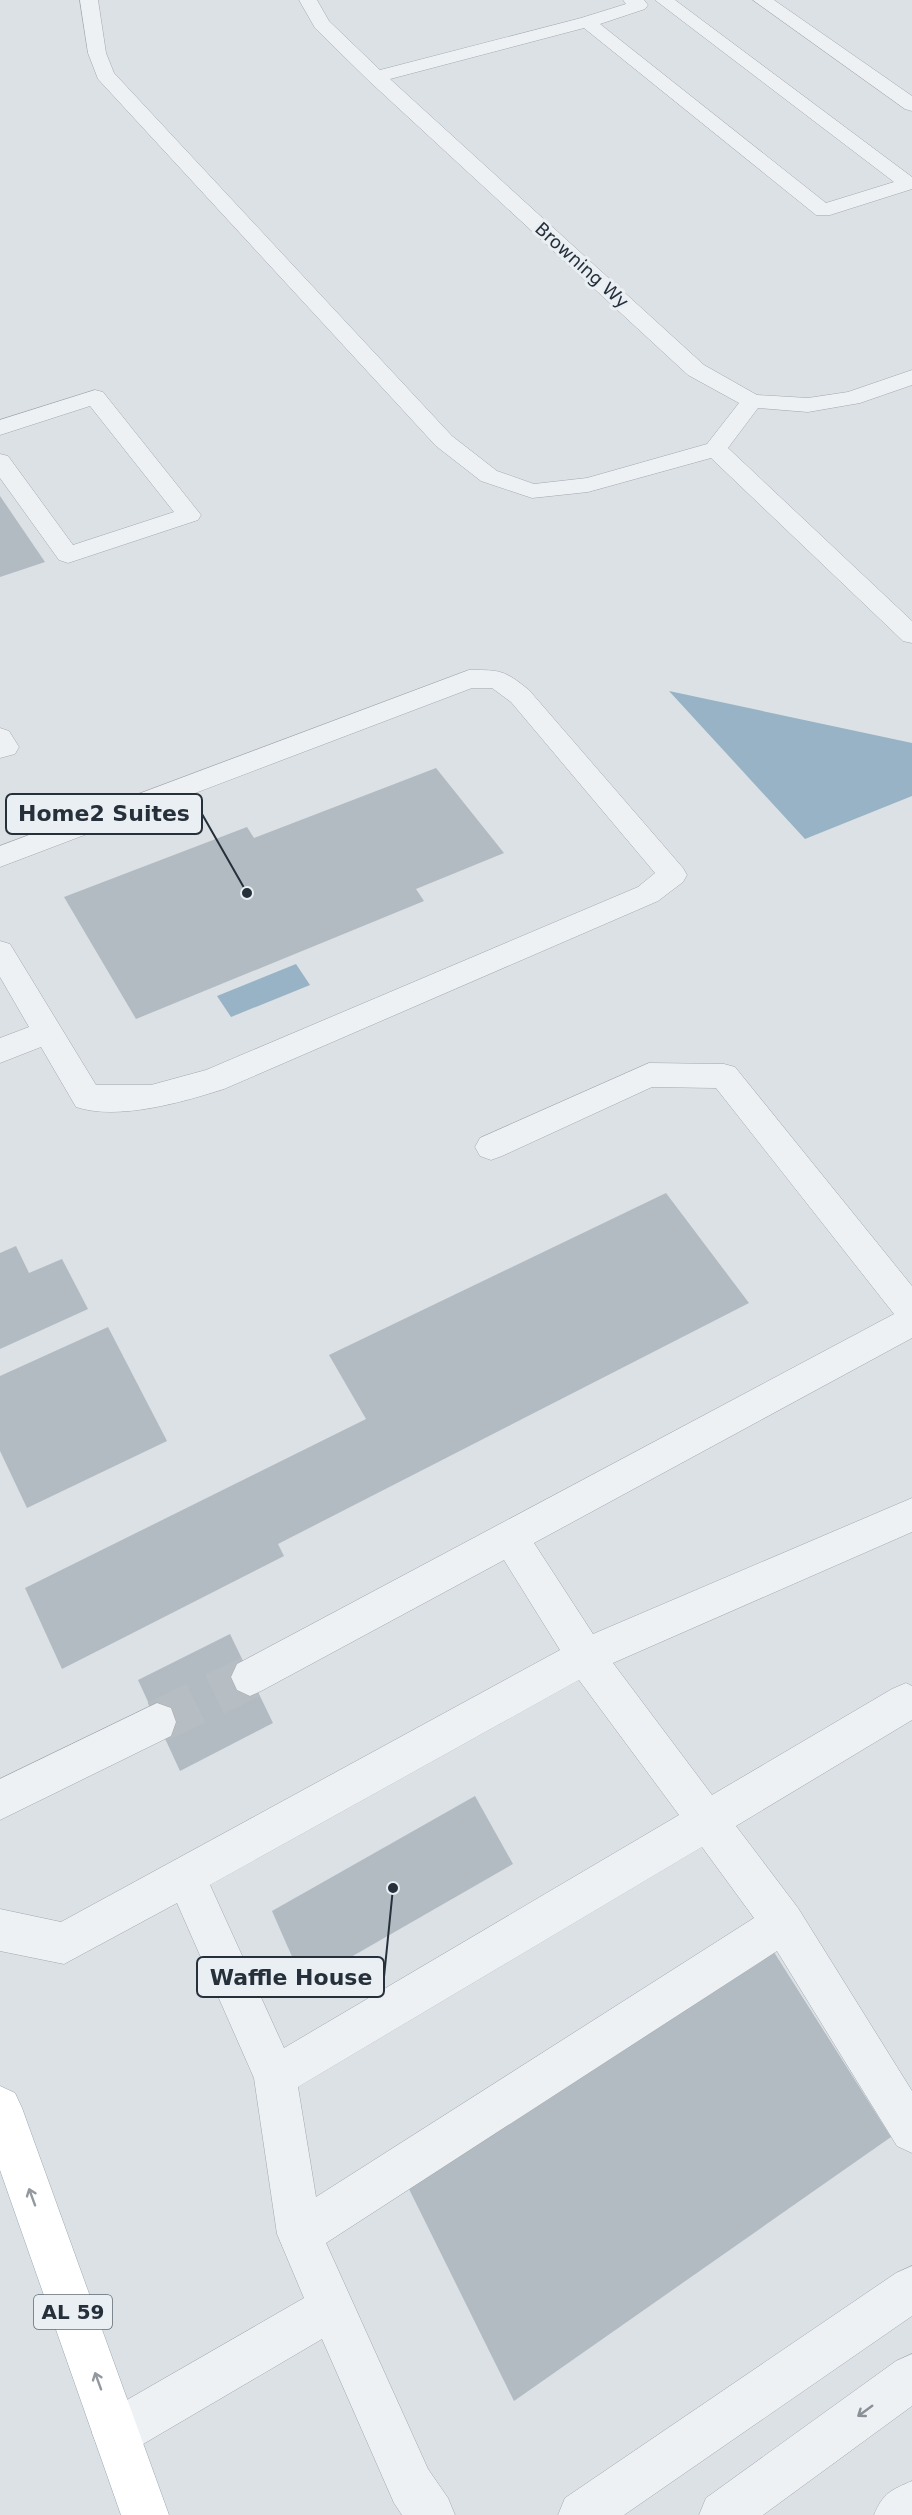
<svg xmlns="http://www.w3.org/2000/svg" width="912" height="2515" font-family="'DejaVu Sans',sans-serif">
  <rect width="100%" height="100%" fill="#dbe1e5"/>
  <g fill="#97b3c5">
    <path d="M669,691L912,743V796L805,839Z"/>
    <path d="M296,964L310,985L231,1017L217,996Z"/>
  </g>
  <g fill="#b3bbc2">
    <path d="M0,496L45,562L0,577Z"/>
    <path d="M436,768L504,853L416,889L424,901L136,1019L64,897L247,827L254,838Z"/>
    <path d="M666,1193L749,1303L278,1544L284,1556L62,1669L25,1588L366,1419L329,1355Z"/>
    <path d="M16,1246L29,1273L62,1259L88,1309L0,1349V1253Z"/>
    <path d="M108,1327L167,1441L27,1508L0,1451V1376Z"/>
    <path d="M230,1634L273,1723L180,1771L138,1680Z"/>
    <path d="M475,1796L513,1864L304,1984L272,1911Z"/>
    <path d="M772,1949L891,2137L514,2401L407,2185Z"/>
  </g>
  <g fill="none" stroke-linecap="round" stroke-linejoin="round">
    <path stroke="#b7bec3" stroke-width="43" stroke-dasharray="43 21" stroke-linecap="butt" d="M157,1722L250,1677"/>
    <g stroke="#a1a8af" stroke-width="1">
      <g id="minor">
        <path d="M80,0H98L106,53L114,73L452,436L497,471L534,484L587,478L707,444L739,403L688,375L369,81L315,28L299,0H317L329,21L380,70L581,18L626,4L623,0H644L648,5L645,9L600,24L826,203L894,182L655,0H675L912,177V189L830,215H816L584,28L390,79L704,365L757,395L808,398L848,392L912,370V385L860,403L808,412L758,408L728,448L912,621V643L903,641L711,458L588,492L532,498L481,481L436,446L98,79L88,53Z"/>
        <path d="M753,0H774L912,96V111L905,109Z"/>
        <path d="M95,390L103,392L201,515L198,520L68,563L59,560L0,478V454L8,456L73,545L174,512L90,406L0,435V420Z"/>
        <path d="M469,670C501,670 504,670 529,690L683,868L687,875L683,882L658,901L224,1089C183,1102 118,1121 76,1107L41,1047L0,1063V1038L29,1027L0,977V941L10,944L96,1085H151L206,1070L638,887L655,873L511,702L492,688H472L0,867V846Z"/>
        <path d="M0,728L9,731L19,747L15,754L0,758Z"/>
        <path d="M649,1063L724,1064L735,1067L912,1286V1338L534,1543L593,1634L912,1498V1532L613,1663L712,1795L892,1689L906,1683L912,1686V1720L736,1826L798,1908L912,2091V2153L897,2146L777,1951L326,2243L428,2469L448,2498L455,2515H402L394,2503L322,2339L133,2450L116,2457L99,2450L92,2433L99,2416L304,2298L277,2234L254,2078L177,1903L64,1964L0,1951V1909L61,1922L560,1650L504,1560L263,1690L250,1696L237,1690L231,1677L237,1664L894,1314L716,1088L652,1087L502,1156L491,1160L480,1156L475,1147L480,1138ZM579,1680L679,1815L284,2048L210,1885ZM702,1847L754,1918L316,2197L298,2087Z"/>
        <path d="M157,1703L171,1708L176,1722L171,1736L0,1820V1779Z"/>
        <path d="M912,2266V2316L624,2515H558L565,2498L896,2273Z"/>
        <path d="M912,2354V2406L763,2515H699L706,2498L896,2361Z"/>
        <path d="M912,2481V2515H874C883,2493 891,2490 912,2481Z"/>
      </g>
    </g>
    <g stroke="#9ba7b1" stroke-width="1">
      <path id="major" d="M0,2086L15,2093L22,2108L169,2515H121L0,2170Z"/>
    </g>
    <use href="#minor" fill="#eef1f4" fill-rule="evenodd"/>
    <use href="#major" fill="#fff" fill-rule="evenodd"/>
  </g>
  <defs><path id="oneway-shaft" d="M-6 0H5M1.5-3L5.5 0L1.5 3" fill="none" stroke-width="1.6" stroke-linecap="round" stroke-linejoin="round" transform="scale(1.5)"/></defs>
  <g stroke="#92989d">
    <use href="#oneway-shaft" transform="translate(32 2197) rotate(-110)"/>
    <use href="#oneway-shaft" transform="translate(98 2381) rotate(-110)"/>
  </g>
  <use stroke="#8a9098" href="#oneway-shaft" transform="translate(865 2411) rotate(144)"/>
  <g text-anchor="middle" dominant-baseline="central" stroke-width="6" stroke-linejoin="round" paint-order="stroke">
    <g font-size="18" fill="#26303b" stroke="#eaeff3">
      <text transform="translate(582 265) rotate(42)">Browning Wy</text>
    </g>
    <rect fill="#eaeff3" stroke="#616972" stroke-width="1.5" x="34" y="2295" width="78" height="34" rx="4.5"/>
    <g font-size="20" font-weight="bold" fill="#26303b">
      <text x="73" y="2312">AL 59</text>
    </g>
  </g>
  <path fill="none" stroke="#26303b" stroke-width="2" d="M247 893L202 814M393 1888L384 1977"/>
  <g fill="#26303b" stroke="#eaeff3" stroke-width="2">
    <circle cx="247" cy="893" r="6"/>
    <circle cx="393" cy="1888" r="6"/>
  </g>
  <g fill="#eaeff3" stroke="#26303b" stroke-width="2">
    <rect x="6" y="794" width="196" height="40" rx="6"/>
    <rect x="197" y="1957" width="187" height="40" rx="6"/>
  </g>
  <g font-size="22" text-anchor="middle" font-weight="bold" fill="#26303b">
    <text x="104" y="821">Home2 Suites</text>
    <text x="291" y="1985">Waffle House</text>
  </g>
</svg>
